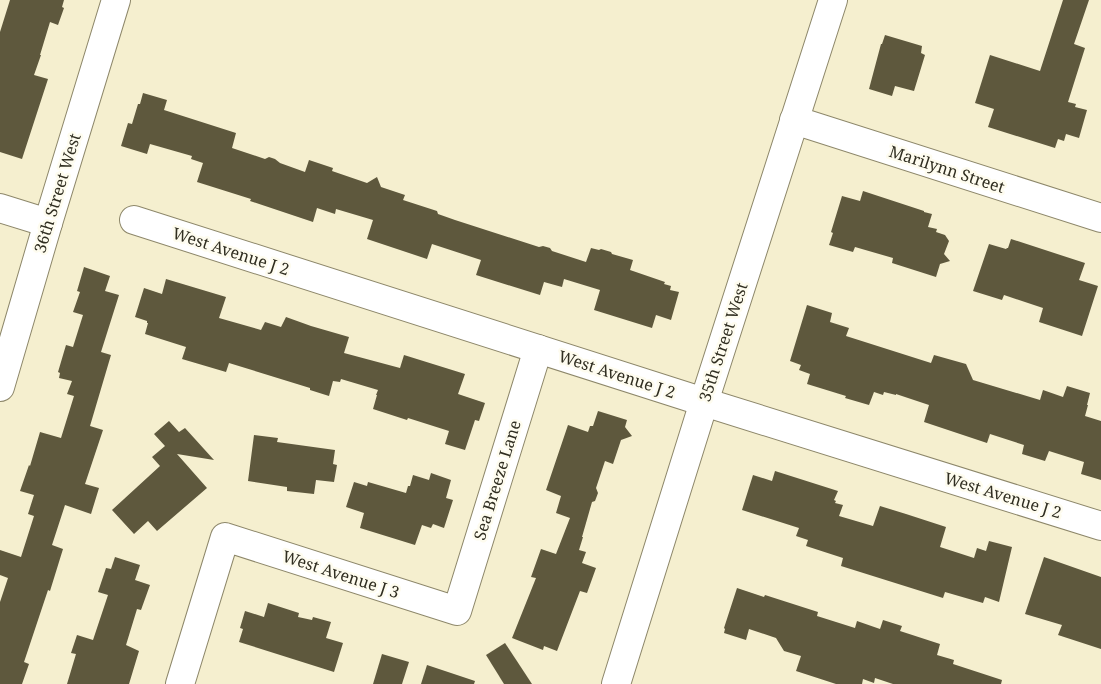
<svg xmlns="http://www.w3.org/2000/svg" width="1101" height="684" font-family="'Noto Serif',serif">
  <rect width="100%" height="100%" fill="#f5efcf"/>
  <g fill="#5e583d">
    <path d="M10,0H64L62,7L64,8L58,25L50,22L40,55H41L34,75L48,79L22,159L0,152V32Z"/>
    <path d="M1063,0H1089L1074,44L1085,48L1068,102L1076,104L1075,107L1087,110L1079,138L1066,134L1064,141L1058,139L1055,148L988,127L994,109L975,103L990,55L1040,71Z"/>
    <path d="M885,35L922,46L921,53L925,55L914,91L895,86L892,96L869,89L881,44H882Z"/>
    <path d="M143,93L167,100L164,110L236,133L232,148L265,159L269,157L275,159L280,163L305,172L309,160L333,168L332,171L367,183L377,177L381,187L405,195L403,200L437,211L438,214L455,220L539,247L543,246L550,248L552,251L586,262L591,248L599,250L601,249L611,252L612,254L633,260L630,270L665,282L664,284L671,286L670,290L679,292L671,320L656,315L652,328L594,310L600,290L564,279L562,287L544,282L540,295L476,275L481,260L432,244L427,259L367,239L373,220L336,209L335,214L317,208L313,222L250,201L251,199L197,182L203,163L191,159L192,156L150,144L147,154L121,146L128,123L132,124L138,104H140Z"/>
    <path d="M863,191L924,211V212L932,214L928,227L937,229L936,232L945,235L949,241L944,254L950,261L940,264L936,277L892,263L893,258L855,247L853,252L829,245L833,233L831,232L842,196L860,201Z"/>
    <path d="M1011,239L1085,263L1079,280L1098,286L1082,336L1039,322L1043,308L1004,295L1002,300L973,291L989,244L1006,249L1007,248H1008Z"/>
    <path d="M84,267L110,276L105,291L119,295L101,352L111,355L90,426L103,430L85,484L99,488L91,514L65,505L52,545L63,549L50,591L48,590L24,662L29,664L22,684H0V602L8,578L0,575V550L21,557L34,516L28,514L34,495L20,491L29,465L30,466L40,432L61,438L74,396L67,394L72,381L59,378L60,373L58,372L66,345L73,347L83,315L73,312L80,292L77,291Z"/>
    <path d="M166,279L226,297L219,318L261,330L265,322L281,327L286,317L311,326L349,337L344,353L400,368L404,355L465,374L458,394L485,403L479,421L475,420L465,450L445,444L449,431L408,418L407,420L373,409L377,395H376L378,390L341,379L340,382L333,381L329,396L310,390V388L229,363L226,372L182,359L186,347L145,334L148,323H147V321L135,317L144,288L162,294Z"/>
    <path d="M807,305L832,313L830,322L849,328L846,336L931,363L934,355L966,364L973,380L1040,400L1043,390L1063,397L1067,386L1090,393L1087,405H1088L1085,416L1101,421V480L1081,474L1084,462L1049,451L1045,461L1022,454L1024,445L990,434L987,443L924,422L929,405L896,394V395L884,392L883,395L874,392L869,405L845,398L846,396L807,384L810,374L799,370L801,365L790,361Z"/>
    <path d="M598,411L627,420L625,427L632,436L621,440L613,464L605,461L596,488L598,493L595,501L592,502L582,537H583L579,550L586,552L582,563L596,568L587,593L580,591L557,651L544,646L543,650L512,638L536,578L531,577L541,549L556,554L570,518L556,513L561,496L546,490L568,425L588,432L590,426H593Z"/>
    <path d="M169,421L179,432L185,428L214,460L177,454L207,488L157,531L148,521L134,534L112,510L160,466L152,457L165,446L154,434Z"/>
    <path d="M254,435L278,438L277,442L335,450L333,464L337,465L334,482L316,480L314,494L287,491V487L248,481Z"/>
    <path d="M775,471L838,491L834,500L836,501L835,503L843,505L839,516L873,526L880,506L906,514L946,527L940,547L974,558L977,548L986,551L989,541L1012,547L999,602L985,597L983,603L945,592L943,598L841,566L843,558L806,546L808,540L796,536L799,528L742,510L753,475L772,481Z"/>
    <path d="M431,473L451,480L446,498L453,500L444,528L433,524L431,528L422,525L415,545L360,528L364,513L346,507L354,482L367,486L368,482L406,493L408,486H410L413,475L429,480Z"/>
    <path d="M115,557L140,565L135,580L150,585L141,610L137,609L126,645L139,651L129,684H67L76,654L71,653L77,635L93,640L108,595L98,592L106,568L111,569Z"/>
    <path d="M1044,557L1101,577V649L1058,635L1062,625L1025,614Z"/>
    <path d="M737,588L764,597L765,595L818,612L817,616L855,628L857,621L880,629L883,620L902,626L900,631L940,644L937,655L954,660L953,664L1002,680L1001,684H893L875,678L874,683L863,679L862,684H836L796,671L801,656L784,651L776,638L749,629L746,640L724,633L725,629L724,628Z"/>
    <path d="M268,603L299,613L298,617L312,620L313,617L331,622L326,638L343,643L334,672L239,642L243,629L240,628L245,611L264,617Z"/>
    <path d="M505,643L532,684H504L486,655Z"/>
    <path d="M382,654L409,662L402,684H373Z"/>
    <path d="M427,665L475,681L474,684H421Z"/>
  </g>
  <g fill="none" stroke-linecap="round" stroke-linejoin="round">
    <g stroke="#8d876a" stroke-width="30">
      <g id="minor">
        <path d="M794,120L1101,218"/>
        <path d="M0,208L48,223"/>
        <path d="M134,220L704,402L1101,526"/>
        <path d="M0,387L48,223L116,0"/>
        <path d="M180,684L225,537L457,611L538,349"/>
        <path d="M616,684L704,402L833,0"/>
      </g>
    </g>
    <use href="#minor" stroke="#fff" stroke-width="28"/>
  </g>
  <g text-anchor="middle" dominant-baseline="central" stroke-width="5" stroke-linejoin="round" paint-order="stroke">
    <g font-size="16" fill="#302e21" stroke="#fefcef">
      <text transform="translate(947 169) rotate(18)">Marilynn Street</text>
      <text transform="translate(57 193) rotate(-73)">36th Street West</text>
      <text transform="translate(231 251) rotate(18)">West Avenue J 2</text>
      <text transform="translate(723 342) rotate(-72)">35th Street West</text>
      <text transform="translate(617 374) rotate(18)">West Avenue J 2</text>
      <text transform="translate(497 480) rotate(-73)">Sea Breeze Lane</text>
      <text transform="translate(1003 495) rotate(17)">West Avenue J 2</text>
      <text transform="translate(341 574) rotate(18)">West Avenue J 3</text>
    </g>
  </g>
</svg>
